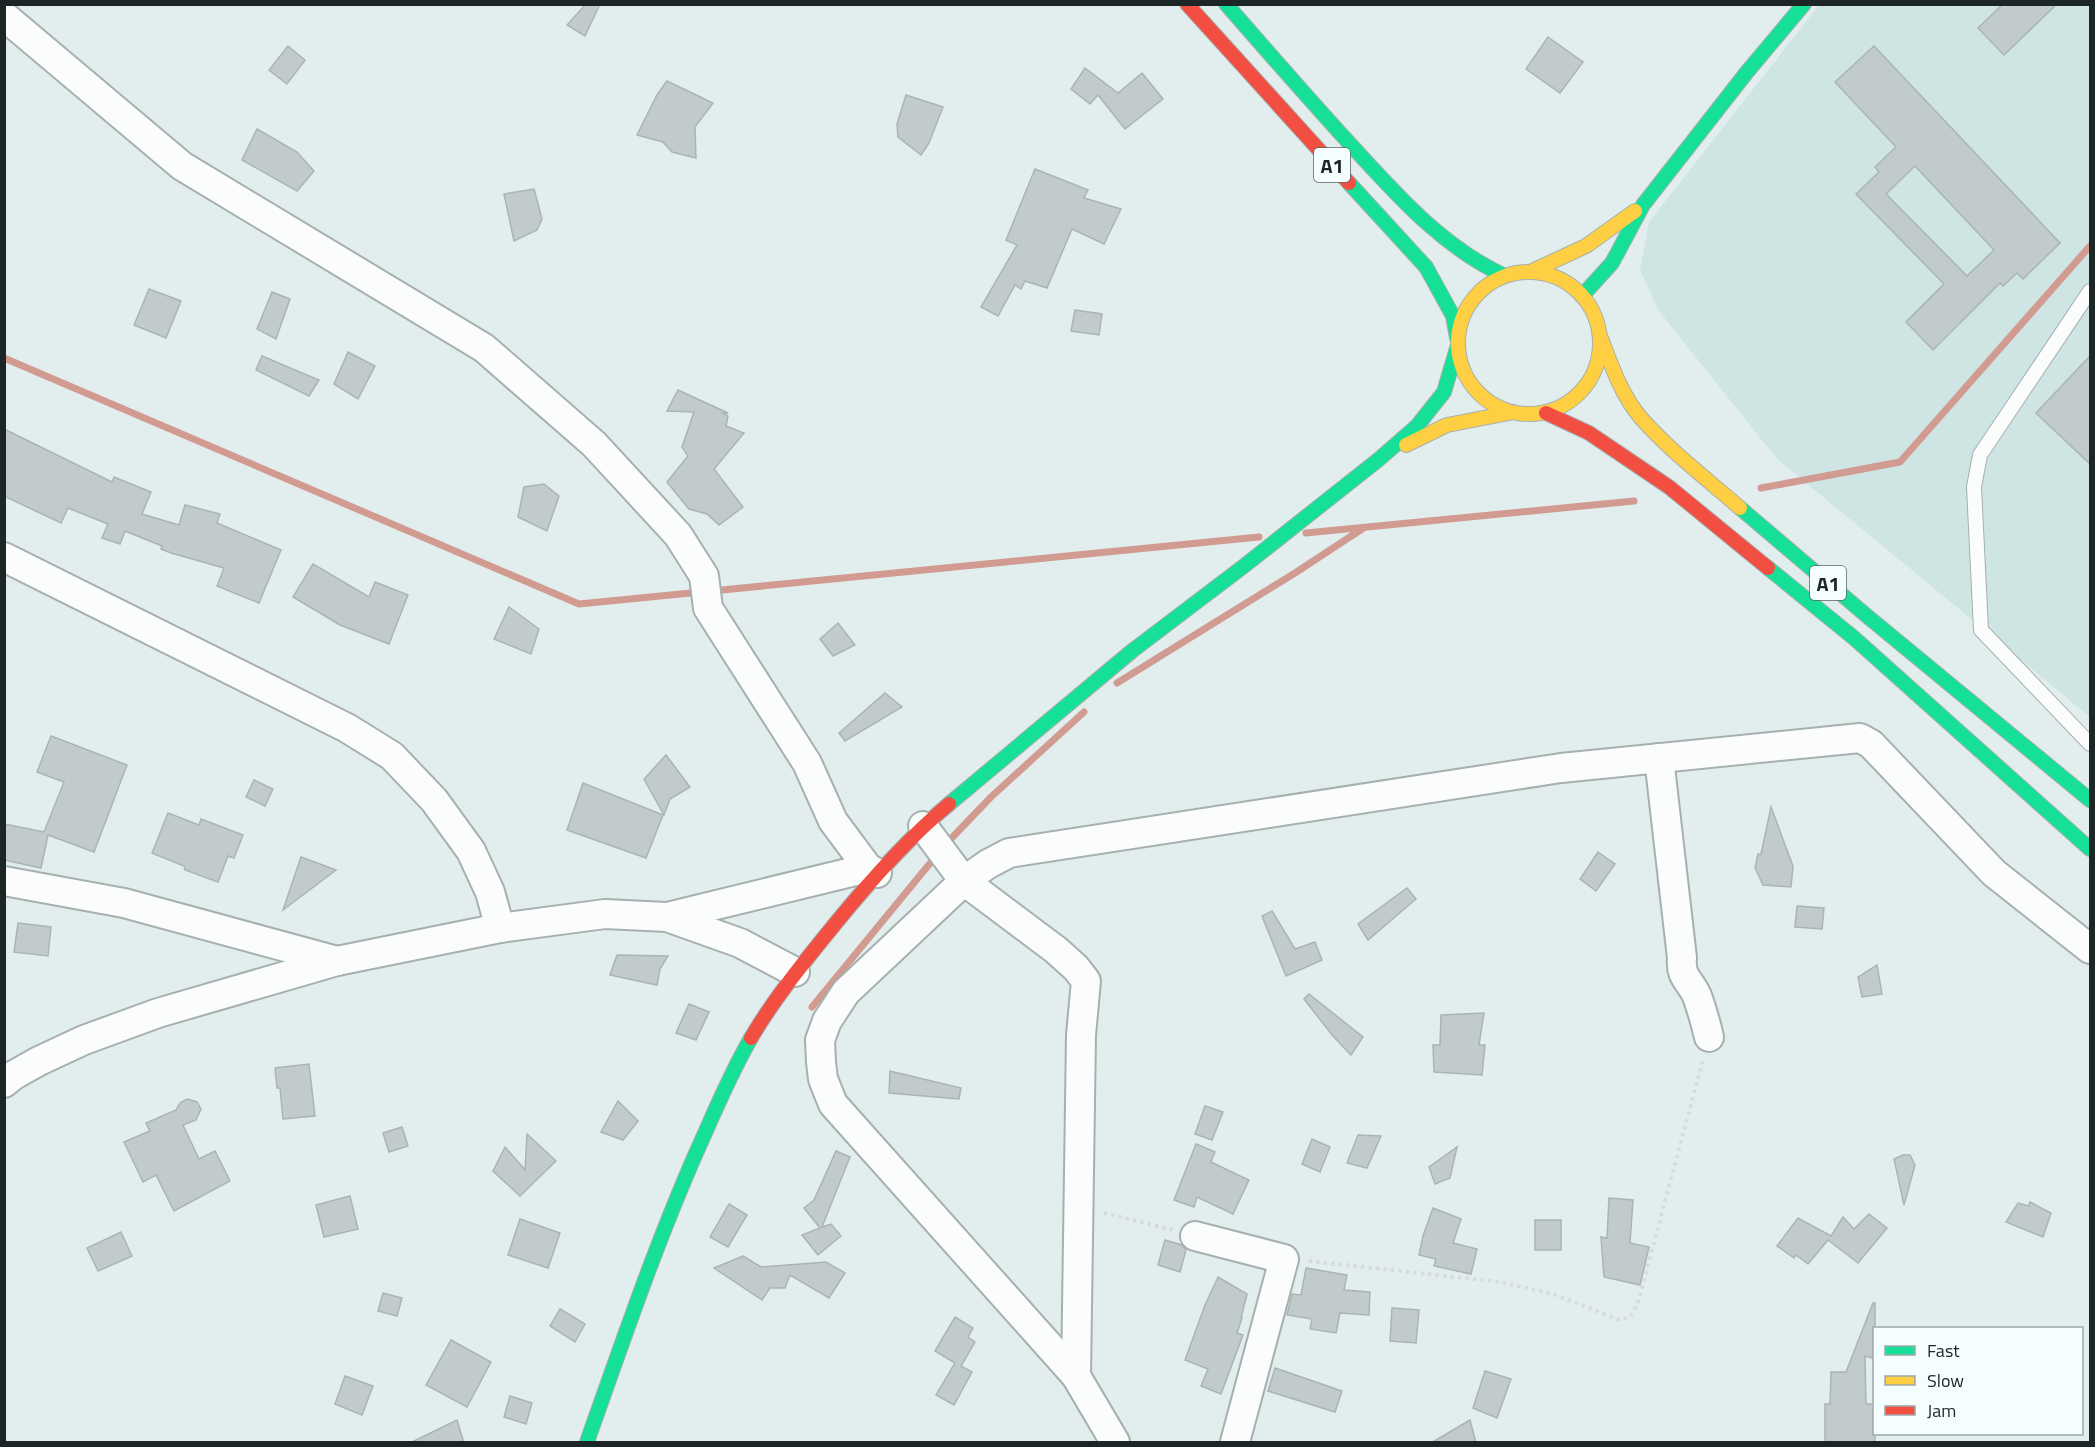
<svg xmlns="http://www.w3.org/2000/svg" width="2095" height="1447" font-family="'Titillium Web',sans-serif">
  <rect width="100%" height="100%" fill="#e2eeee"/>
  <path fill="#cee5e4" d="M1819,5H2090V717L1777,459L1659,311L1640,270L1649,222Z"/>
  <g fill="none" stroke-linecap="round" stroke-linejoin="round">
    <g stroke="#d29b92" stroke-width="7">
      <path d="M4,358L579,604L701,592"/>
      <path d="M1761,488L1900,462L2090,246"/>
      <path d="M1306,533L1634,501"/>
      <path d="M712,591L1259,537"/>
      <path d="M1117,683L1295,573L1362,529"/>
      <path d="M945,845L991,797L1084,712"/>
      <path d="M812,1007L936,856"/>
    </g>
  </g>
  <g fill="#c1cbcb" stroke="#aab4b4" stroke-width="1.5" fill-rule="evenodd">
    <path d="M586,4H600L585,36L567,25Z"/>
    <path d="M2003,4H2057L2004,55L1978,28Z"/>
    <path d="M1548,37L1583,62L1560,93L1526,69Z"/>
    <path d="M288,46L305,60L287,84L269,70Z"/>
    <path d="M1874,46L2060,243L2023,279L2017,273L2003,286L2000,283L1933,350L1906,322L1944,284L1856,194L1879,172L1875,167L1896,147L1835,82ZM1915,166L1994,250L1967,276L1886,194Z"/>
    <path d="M1085,68L1118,93L1142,73L1163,99L1125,129L1098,95L1090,104L1071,89Z"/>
    <path d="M667,81L713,103L695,127L696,158L672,152L663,142L637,135L657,95Z"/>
    <path d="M906,95L943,107L929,143L921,155L898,137L897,124Z"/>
    <path d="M257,129L297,152L314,171L297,191L242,160Z"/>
    <path d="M1035,169L1088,190L1084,198L1121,209L1104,244L1072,229L1047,288L1025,281L1021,289L1015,285L998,316L981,307L1017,245L1006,240Z"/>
    <path d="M534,189L542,219L537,230L514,241L504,194Z"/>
    <path d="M149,289L181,301L166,338L134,325Z"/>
    <path d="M272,292L290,299L276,339L257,329Z"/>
    <path d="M1075,310L1102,314L1099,335L1071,331Z"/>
    <path d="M348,352L375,366L358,399L334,384Z"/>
    <path d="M2091,355V465L2036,413Z"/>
    <path d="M262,356L319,380L309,396L256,370Z"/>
    <path d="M678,390L728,413H723L728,416L726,426L744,433L714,469L743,507L719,525L707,514L689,509L667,482L688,456L682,447L694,412L667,411Z"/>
    <path d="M4,429L112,482L114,477L151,492L142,514L179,525L185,505L220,514L217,523L281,550L259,603L217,586L224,568L171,553L161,549L162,546L125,531L120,544L102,538L108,524L68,508L61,523L4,496Z"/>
    <path d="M544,484L559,496L547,531L518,517L524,487Z"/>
    <path d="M313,564L369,597L375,582L408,595L389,644L340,625L293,597Z"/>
    <path d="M509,607L539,629L531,654L494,639Z"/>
    <path d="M838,623L855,645L833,656L820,639Z"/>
    <path d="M885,693L902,707L845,741L839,733Z"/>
    <path d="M51,736L127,765L94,852L48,835L41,868L4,860V824L44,832L64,782L37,772Z"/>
    <path d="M666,755L690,787L670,799L664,815L644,779Z"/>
    <path d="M254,780L273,789L265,806L246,797Z"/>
    <path d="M583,783L663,815L646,858L567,830Z"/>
    <path d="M1771,807L1793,866L1791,887L1763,885L1755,868L1758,854H1761Z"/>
    <path d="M168,813L199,825L201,819L243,835L234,858L228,856L218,882L185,870L184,866L152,853Z"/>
    <path d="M1598,852L1615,864L1596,891L1580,879Z"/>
    <path d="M301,857L336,870L283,910Z"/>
    <path d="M1407,888L1416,899L1368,940L1358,924Z"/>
    <path d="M1797,906L1824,908L1822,929L1795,927Z"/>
    <path d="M1272,911L1295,949L1315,942L1322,960L1286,976L1262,916Z"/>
    <path d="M18,923L51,927L48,956L14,952Z"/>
    <path d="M617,955L668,956L660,969L657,985L610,975Z"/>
    <path d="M1877,965L1882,994L1862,997L1858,977Z"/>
    <path d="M1309,994L1363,1037L1351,1055L1333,1036L1304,999Z"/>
    <path d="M689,1004L709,1012L696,1040L676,1033Z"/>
    <path d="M1484,1013L1479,1045H1485L1482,1075L1434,1072L1433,1045H1440L1441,1015Z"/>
    <path d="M309,1064L315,1116L283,1119L280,1088H277L275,1068Z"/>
    <path d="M890,1071L961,1088L959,1099L889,1093Z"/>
    <path d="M187,1099L197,1102L201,1109L196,1120L183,1125L199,1159L215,1151L230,1181L174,1211L156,1175L143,1182L124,1142L150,1131L146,1123L176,1110L180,1103Z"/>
    <path d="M618,1101L638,1121L623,1140L601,1132Z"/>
    <path d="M1205,1106L1223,1112L1212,1140L1195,1134Z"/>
    <path d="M402,1127L408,1146L389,1152L383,1133Z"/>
    <path d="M527,1134L556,1161L520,1196L493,1171L505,1147L525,1170Z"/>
    <path d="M1358,1135L1381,1136L1367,1168L1347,1163Z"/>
    <path d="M1312,1139L1330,1147L1320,1172L1302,1164Z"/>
    <path d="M1196,1144L1215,1152L1211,1162L1249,1180L1233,1214L1197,1197L1194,1207L1174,1200Z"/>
    <path d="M1457,1147L1450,1178L1435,1184L1429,1167Z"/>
    <path d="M836,1151L850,1157L822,1227L831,1224L841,1236L818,1255L802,1235L820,1228L804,1208L814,1200Z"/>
    <path d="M1903,1155H1910L1915,1165L1904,1205L1894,1159Z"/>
    <path d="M350,1196L358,1229L324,1237L316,1205Z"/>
    <path d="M1609,1198L1633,1200L1630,1243L1649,1247L1640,1285L1604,1277L1601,1237L1607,1238Z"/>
    <path d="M2030,1202L2051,1213L2043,1237L2006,1222L2018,1203L2029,1206Z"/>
    <path d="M729,1204L747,1215L728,1247L710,1237Z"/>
    <path d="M1433,1208L1461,1219L1453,1243L1477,1249L1471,1274L1434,1266L1436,1259L1419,1255L1423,1236Z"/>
    <path d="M1869,1214L1887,1228L1858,1263L1828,1240L1808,1264L1796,1255L1794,1258L1777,1246L1798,1218L1831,1236L1843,1217L1854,1229Z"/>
    <path d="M520,1219L560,1233L548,1268L508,1255Z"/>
    <rect x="1535" y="1220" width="26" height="30"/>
    <path d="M121,1232L132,1256L98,1271L87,1248Z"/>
    <path d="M1165,1240L1182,1245L1186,1250L1180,1272L1158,1265Z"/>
    <path d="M743,1256L761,1267L826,1262L845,1273L829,1298L790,1275L785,1288H770L762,1300L714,1268Z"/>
    <path d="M1306,1268L1347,1275L1344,1290L1370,1292L1369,1315L1340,1313L1336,1333L1310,1329L1312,1319L1287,1315L1292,1294L1301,1295Z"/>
    <path d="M1218,1277L1247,1294L1241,1318H1242L1237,1333L1243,1335L1221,1394L1201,1386L1208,1369L1185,1360L1205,1305Z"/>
    <path d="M383,1293L402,1298L397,1316L378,1311Z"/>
    <path d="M1873,1303H1875V1359L1865,1356L1866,1404H1875V1443H1825V1404H1830L1831,1372H1846Z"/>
    <path d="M1392,1308L1419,1310L1416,1343L1390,1341Z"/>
    <path d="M560,1309L585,1324L575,1342L550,1326Z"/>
    <path d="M955,1317L973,1328L968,1337L975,1342L961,1366L972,1372L954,1405L936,1395L955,1363L935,1351Z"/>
    <path d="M451,1340L491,1362L467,1407L426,1385Z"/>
    <path d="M1275,1368L1342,1391L1335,1412L1268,1391Z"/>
    <path d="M1485,1371L1511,1379L1497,1418L1473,1408Z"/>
    <path d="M345,1376L373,1386L362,1415L335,1404Z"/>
    <path d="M510,1396L532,1403L526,1424L504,1417Z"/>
    <path d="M457,1420L464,1443H410Z"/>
    <path d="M1470,1420L1476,1443H1431Z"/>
  </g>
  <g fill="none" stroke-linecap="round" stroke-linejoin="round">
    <g stroke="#a6b0af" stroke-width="16">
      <path id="lane" d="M2090,291L1980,455L1974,487L1981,630L2090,744"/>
    </g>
    <g stroke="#a6b0af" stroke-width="32">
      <g id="street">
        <path d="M4,16L182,166L484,348L594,444L678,535L704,576L708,608L807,763L833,821L868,868L877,873"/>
        <path d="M4,557L347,728L392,756L434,800L471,851L490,892L500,928"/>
        <path d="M1659,758L1682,958C1680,978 1690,980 1697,996C1702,1010 1706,1024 1709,1037"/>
        <path d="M923,826L964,881L846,992L827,1021L820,1040L821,1062L823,1079L833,1104L1076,1376L1115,1442"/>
        <path d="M4,881L124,903L337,961"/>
        <path d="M667,917L868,868"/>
        <path d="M4,1083L14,1075L39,1061L84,1040L158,1013L337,961L500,928L605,914L667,917L740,943L795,972"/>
        <path d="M1195,1236L1284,1259L1235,1442"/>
        <path d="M1076,1376L1081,1035L1086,981L1076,968L1056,950L964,881L988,864L1009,853L1561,768L1860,738L1871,744L1994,873L2090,949"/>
      </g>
    </g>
    <g stroke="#a6b0af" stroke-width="16">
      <g id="fast">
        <path d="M1226,4C1267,51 1308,98 1350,144C1396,194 1442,247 1505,276"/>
        <path d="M1349,183L1426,267L1453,316L1457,338"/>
        <path d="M1582,296L1612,263L1643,205L1747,72L1804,4"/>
        <path d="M1740,508L1867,616L2090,800"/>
        <path d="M1768,568L1854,638L2090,849"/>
        <path d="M949,804L1132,651L1244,566L1378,460L1417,426L1444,392L1457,348"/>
        <path d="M587,1442C624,1338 659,1234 705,1133C719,1101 733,1069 751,1038"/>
      </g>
    </g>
    <g stroke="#a6b0af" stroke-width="16">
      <g id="slow">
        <circle cx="1529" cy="343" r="71"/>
        <path d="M1530,272L1586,246L1635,211"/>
        <path d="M1600,336C1611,364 1621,395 1641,418C1670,451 1707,479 1740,508"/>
        <path d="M1406,445L1447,425L1509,413"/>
      </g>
    </g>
    <g stroke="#a6b0af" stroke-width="16">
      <g id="jam">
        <path d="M1187,4L1349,183"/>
        <path d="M1546,413L1589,433L1669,487L1768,568"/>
        <path d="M751,1038C775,997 805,961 835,924C870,881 906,840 949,804"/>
      </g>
    </g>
    <g stroke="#d6dada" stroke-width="4" stroke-dasharray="3 4.5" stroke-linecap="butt">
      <path d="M1104,1213L1173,1230"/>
      <path d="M1309,1261L1500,1282L1553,1294L1620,1320L1630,1317L1637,1306L1703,1060"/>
    </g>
    <use href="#lane" stroke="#fbfcfc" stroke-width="14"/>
    <use href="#street" stroke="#fbfcfc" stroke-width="28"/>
    <use href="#fast" stroke="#16e098" stroke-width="14"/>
    <use href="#slow" stroke="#ffcf43" stroke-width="14"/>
    <use href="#jam" stroke="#f24e42" stroke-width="14"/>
  </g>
  <g text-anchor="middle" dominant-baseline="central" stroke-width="6" stroke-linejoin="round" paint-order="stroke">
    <g fill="#f4fefe" stroke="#5e6767" stroke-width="1.5">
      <rect x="1314" y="148" width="36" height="34" rx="4.5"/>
      <rect x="1810" y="566" width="36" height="34" rx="4.5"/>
    </g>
    <g font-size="20" font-weight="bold" fill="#1d2626">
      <text x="1332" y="165">A1</text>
      <text x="1828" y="583">A1</text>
    </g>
  </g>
  <rect width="2095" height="1447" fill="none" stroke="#1d2626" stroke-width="12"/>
  <rect x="1873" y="1327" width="210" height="108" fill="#f4fefe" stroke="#9ea8a8" stroke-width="1.5"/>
  <rect x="1885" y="1346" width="30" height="9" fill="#16e098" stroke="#9ea8a8" stroke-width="1.5"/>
  <text x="1927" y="1357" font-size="18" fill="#1d2626">Fast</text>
  <rect x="1885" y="1376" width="30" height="9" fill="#ffcf43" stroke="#9ea8a8" stroke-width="1.5"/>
  <text x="1927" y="1387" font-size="18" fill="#1d2626">Slow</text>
  <rect x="1885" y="1406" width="30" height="9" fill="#f24e42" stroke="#9ea8a8" stroke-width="1.5"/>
  <text x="1927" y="1417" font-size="18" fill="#1d2626">Jam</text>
</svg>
